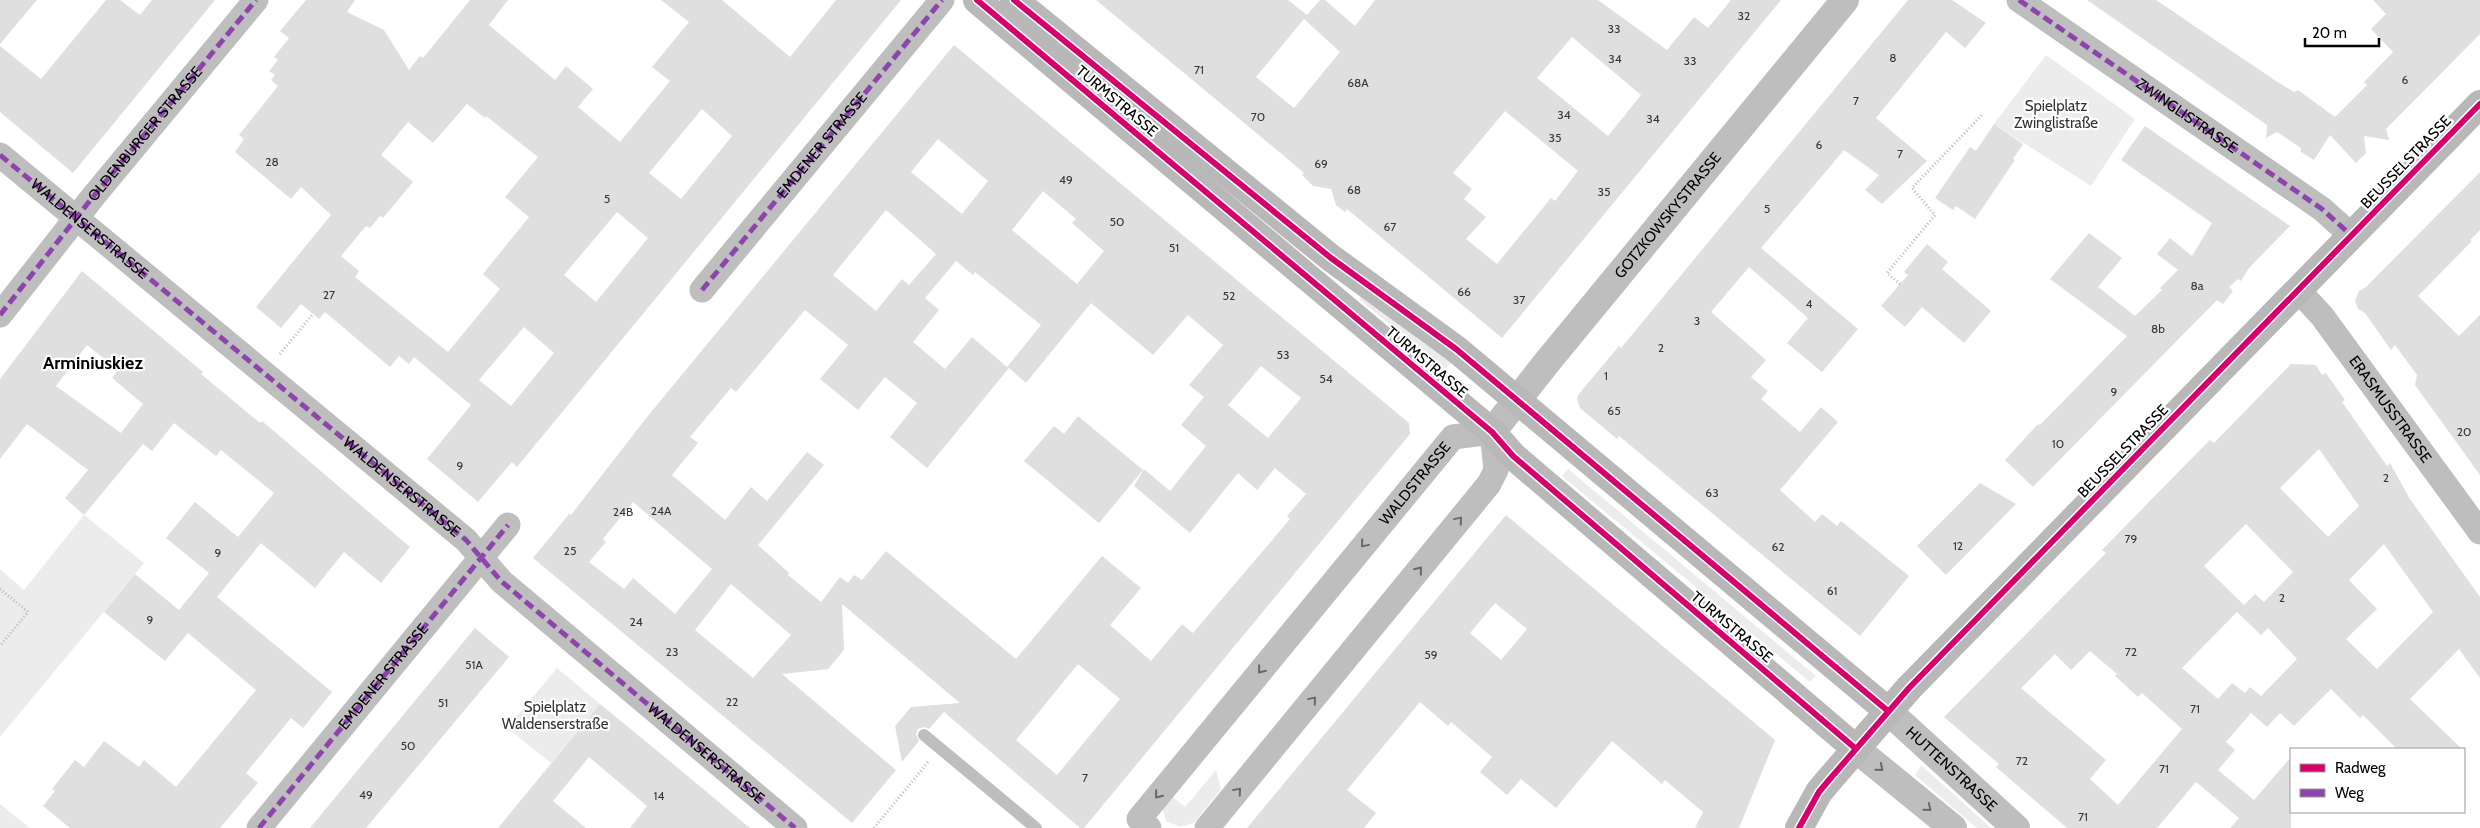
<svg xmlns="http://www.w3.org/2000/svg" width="2480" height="828" font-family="Cabin,sans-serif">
  <rect width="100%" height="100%" fill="#fff"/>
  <g fill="#ececec">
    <path d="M2046,55L2135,119L2091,186L1994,124Z"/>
    <path d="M1364,295L1418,339L1452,362L1445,369L1360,300V296Z"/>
    <path d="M1568,469L1816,676L1810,682L1562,476Z"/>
    <path d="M84,515L144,563L0,737V569L24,590Z"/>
    <path d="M557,668L600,704L551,763L507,728Z"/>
    <path d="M1921,765L1991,828H1977L1915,775Z"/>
    <path d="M1216,770L1221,789L1194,823L1180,827L1166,821L1162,807L1169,794L1185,807Z"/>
    <path d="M0,804L30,828H0Z"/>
  </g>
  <g fill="#dfdfdf" fill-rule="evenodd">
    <path d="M0,0H37L0,44Z"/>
    <path d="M106,0H120L140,15L152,0H215L73,173L0,112V46L41,79Z"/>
    <path d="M306,0H355L347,12L384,30L409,70L420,56L423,58L470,0H508L489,25L555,80L566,66L593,89L578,107L620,142L670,81L652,67L689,22L661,0H722L790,57L836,0H901L517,467L512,462L478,502L427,459L471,405L414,357L409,364L399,356L390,367L325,312L319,319L301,304L281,328L256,307L331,215L301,187L291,199L235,152L244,139L239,135L278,86L271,80L275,75L269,71L278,60L274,57L289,38L280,31ZM467,104L485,118L486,116L538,157L505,197L529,217L483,274L500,289L448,352L355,277L359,271L341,256L366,226L370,228L380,216L383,218L413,182L381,155L408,122L433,143ZM702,109L732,136L681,199L649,173ZM617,212L648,238L596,302L564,275ZM524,327L554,353L511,406L479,380Z"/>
    <path d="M1096,0H1288L1307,15L1320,0H1325L1355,26L1375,0H1598L1667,50L1694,17L1708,28L1731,0H1781L1502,338L1347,209L1345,212L1336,205L1331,189L1313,186L1302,175L1304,173L1283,155ZM1304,19L1340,52L1294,108L1256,77ZM1572,37L1641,95L1608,136L1537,78ZM1505,111L1578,171L1555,201L1551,198L1497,264L1466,239L1486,217L1464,199L1472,189L1453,173Z"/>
    <path d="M1908,0H1952L1986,23L1965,48L1946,32L1876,118L1927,161L1882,204L1865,190L1879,175L1844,150L1761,248L1858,329L1822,372L1787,343L1808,318L1749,267L1711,312L1766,360L1751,377L1768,391L1761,399L1800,432L1821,407L1838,422L1780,490L1815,522L1822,514L1837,526L1841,521L1909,576L1860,636L1619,436L1617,439L1580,408L1577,399L1578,395L1619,346L1621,348Z"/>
    <path d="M2087,0H2156L2276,81L2294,92L2298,90L2335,117L2367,85L2364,82L2393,52L2371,29L2386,14L2373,0H2480V34L2386,129L2389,140L2364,136L2366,153L2356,163L2330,135L2314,160L2301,152V148L2277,132L2266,138L2267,125Z"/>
    <path d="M954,45L1409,423L1410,434L1084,828H1080L944,712L929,729L925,727L918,729L916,734L919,741L902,762L895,726L911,707L960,703L842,604L844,650L828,669L782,674L896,770L852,823L533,558L569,514L571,515L647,417ZM938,139L988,181L962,214L911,172ZM1043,191L1076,219L1072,223L1104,251L1077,284L1012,230ZM886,210L936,254L909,285L902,279L876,311L833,275ZM956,261L973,275L975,272L1041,325L1007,367L972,337L945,369L913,342L939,310L925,298ZM1091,303L1153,355L1188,315L1223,345L1189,385L1204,397L1181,425L1206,446L1170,491L1144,469L1134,486L1190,533L1238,473L1257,490L1275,468L1306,494L1287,516L1290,519L1193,633L1182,624L1151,661L1110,625L1141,588L1102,556L1016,659L886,551L862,580L854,575L848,583L840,577L821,602L788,575L789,573L758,545L824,465L807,452L767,501L751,487L725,520L672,475L698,443L690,437L731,388L736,392L805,310L848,345L820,379L858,410L885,377L917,403L890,437L927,468L1009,368L1026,383ZM1261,366L1301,398L1268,438L1228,405ZM633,502L712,569L675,614L633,578L624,589L589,562L606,542L603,539ZM731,584L791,635L753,678L695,630ZM1078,664L1120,699L1057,775L1016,740Z"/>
    <path d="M1994,124L2023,144L2013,159L2015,160L1975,219L1956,206L1953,210L1935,198L1970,147L1976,151Z"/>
    <path d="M2145,126L2290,226L2249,268L2241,281L2238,279L2229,287L2233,291L2223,304L2217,300L2033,487L2005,460L2038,424L2040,425L2127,336L2050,279L2089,233L2122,258L2098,287L2135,316L2162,290L2160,288L2178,270L2157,254L2170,238L2192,256L2212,223L2121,160Z"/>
    <path d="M2480,172V230L2470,240L2472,241L2418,296L2459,336L2480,315V475L2415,385L2417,375L2395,345L2391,350L2365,313L2358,309L2355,301L2359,291L2366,287Z"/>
    <path d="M1927,244L1948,262L1942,269L1991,311L1964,343L1922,307L1905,327L1881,306L1908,275L1904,272Z"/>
    <path d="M82,271L203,372L201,374L260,423L262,421L410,547L381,583L344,552L315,588L261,543L217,597L332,692L303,728L291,718L246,773L258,783L220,828H70L43,806L55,791L52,789L75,760L84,767L104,741L139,767L144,760L176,787L256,690L188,633L165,661L104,612L135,574L179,610L209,573L166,538L195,502L238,537L274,493L221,450L216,456L174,423L152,451L143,444L84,515L65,498L88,470L27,424L0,459V379ZM87,345L118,370L112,378L143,404L121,433L56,386Z"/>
    <path d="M2291,364L2316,365L2322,375L2326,373L2345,400L2342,402L2387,466L2390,463L2410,499L2480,597V678L2459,649L2410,699L2462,749H2397L2363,715L2360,718L2331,689L2294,726L2280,713L2267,727L2251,713L2226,742L2235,750L2218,770L2254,800L2291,757V828H2230L2239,818L2196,782L2157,828H2067L1996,767L1999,764L1944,717L2106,553L2102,550L2195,455L2210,440L2214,443ZM2319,449L2359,506L2328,537L2280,488ZM2246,524L2293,572L2264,602L2255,594L2244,605L2204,566ZM2384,544L2433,612L2377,669L2346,639L2377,609L2349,580ZM2237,612L2261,635L2268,628L2297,659L2261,696L2250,687L2245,693L2232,683L2218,699L2182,668ZM2090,651L2117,674L2115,676L2138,697L2142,693L2182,729L2118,805L2090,779L2106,760L2021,688L2055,654L2071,670Z"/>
    <path d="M1078,416L1143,470L1099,523L1024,461L1054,426L1064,434Z"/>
    <path d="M1980,483L2016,504L1946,575L1917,546Z"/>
    <path d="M1506,515L1775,740L1739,828H1695L1703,812L1665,780L1662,784L1612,741L1556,808L1521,779L1507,795L1480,772L1492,757L1451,722L1448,726L1420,702L1347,790L1376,813L1364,828H1247ZM1495,603L1527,629L1501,660L1470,633Z"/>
    <path d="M475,628L509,657L366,828H310Z"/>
    <path d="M600,704L672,763L750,828H630L647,806L589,757L553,801L586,828H498Z"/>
  </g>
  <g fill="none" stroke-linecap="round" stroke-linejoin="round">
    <g stroke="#b9b9b9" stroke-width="3" stroke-dasharray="1 2.5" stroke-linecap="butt">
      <path d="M1900,284L1887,273L1935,215L1912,188L1982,115"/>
      <path d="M280,354L313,314"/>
      <path d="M0,589L28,612L0,646"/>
      <path d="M874,828L929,761"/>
    </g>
    <path stroke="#bebebe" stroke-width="12" d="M924,735L1036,828"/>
    <g stroke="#bebebe" stroke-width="25">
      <path d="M2019,0L2322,209L2352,236"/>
      <path id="s1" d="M0,155L466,540L501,581L795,828"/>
      <path id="s2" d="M702,290L942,0"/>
      <path id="s3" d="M2298,290L2322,316L2480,532"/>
      <path d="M0,315L92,198L256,0"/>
      <path id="s4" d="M259,828L508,525"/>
      <path id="s5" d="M1149,828L1139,819L1453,437L1492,432L1496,470L1489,484L1207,828"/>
    </g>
    <g stroke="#bebebe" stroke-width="28">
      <path id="s6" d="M1492,432L1548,361L1845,0"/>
      <path id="s7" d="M1888,711L2016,828"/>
      <path d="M1855,748L1953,828"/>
    </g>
    <g stroke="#b8b8b8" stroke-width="28">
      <path d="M977,0L1492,432L1513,456L1855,748"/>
      <path d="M1014,0L1331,258L1456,349L1888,711"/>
      <path d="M1799,828L1819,792L1829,780L1909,688L2480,104"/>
    </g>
    <g stroke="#8e44ad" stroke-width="5" stroke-dasharray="10 5" stroke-linecap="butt">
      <path id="s8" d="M2019,0L2322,209L2352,236"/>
      <path d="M0,155L466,540L501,581L795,828"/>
      <path d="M702,290L942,0"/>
      <path id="s9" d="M0,315L92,198L256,0"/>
      <path d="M259,828L508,525"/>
    </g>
    <g stroke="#fff" stroke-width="9">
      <g id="cycleway">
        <path d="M977,0L1492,432L1513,456L1855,748"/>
        <path d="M1014,0L1331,258L1456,349L1888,711"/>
        <path d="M1799,828L1819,792L1829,780L1909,688L2480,104"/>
      </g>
    </g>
    <use href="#cycleway" stroke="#d6006c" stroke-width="6"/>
  </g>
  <defs><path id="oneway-chevron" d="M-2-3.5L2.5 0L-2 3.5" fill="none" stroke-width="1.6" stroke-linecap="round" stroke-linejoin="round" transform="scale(1.25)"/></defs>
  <g stroke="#686868">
    <use href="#oneway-chevron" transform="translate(1459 520) rotate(-50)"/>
    <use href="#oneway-chevron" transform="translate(1364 544) rotate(130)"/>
    <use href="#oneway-chevron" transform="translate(1419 570) rotate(-51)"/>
    <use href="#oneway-chevron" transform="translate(1261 670) rotate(129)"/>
    <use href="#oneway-chevron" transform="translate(1313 700) rotate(-50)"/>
    <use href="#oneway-chevron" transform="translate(1880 768) rotate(40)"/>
    <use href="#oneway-chevron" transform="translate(1238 791) rotate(-50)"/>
    <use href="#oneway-chevron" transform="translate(1158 795) rotate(129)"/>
    <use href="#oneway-chevron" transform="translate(1928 808) rotate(39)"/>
  </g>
  <g text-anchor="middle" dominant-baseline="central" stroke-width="4.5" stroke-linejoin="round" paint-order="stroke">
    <g font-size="12" fill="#383838">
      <text x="1744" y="15">32</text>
      <text x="1614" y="28">33</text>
      <text x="1893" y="57">8</text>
      <text x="1615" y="58">34</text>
      <text x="1690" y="60">33</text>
      <text x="1199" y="69">71</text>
      <text x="2405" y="79">6</text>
      <text x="1358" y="82">68A</text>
      <text x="1856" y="100">7</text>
      <text x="1564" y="114">34</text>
      <text x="1258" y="116">70</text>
      <text x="1653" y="118">34</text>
      <text x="1555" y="137">35</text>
      <text x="1819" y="144">6</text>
      <text x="1900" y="153">7</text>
      <text x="272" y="161">28</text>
      <text x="1321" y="163">69</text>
      <text x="1066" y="179">49</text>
      <text x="1354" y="189">68</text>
      <text x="1604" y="191">35</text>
      <text x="607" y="198">5</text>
      <text x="1767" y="208">5</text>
      <text x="1117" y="221">50</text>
      <text x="1390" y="226">67</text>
      <text x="1174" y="247">51</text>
      <text x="2197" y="285">8a</text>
      <text x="1464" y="291">66</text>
      <text x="329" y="294">27</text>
      <text x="1229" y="295">52</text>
      <text x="1519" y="299">37</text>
      <text x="1809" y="303">4</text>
      <text x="1697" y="320">3</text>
      <text x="2158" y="328">8b</text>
      <text x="1661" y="347">2</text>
      <text x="1283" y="354">53</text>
      <text x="1606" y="375">1</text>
      <text x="1326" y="378">54</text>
      <text x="2114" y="391">9</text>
      <text x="1614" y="410">65</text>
      <text x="2464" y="431">20</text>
      <text x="2058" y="443">10</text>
      <text x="460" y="465">9</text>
      <text x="2386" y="477">2</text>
      <text x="1712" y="492">63</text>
      <text x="661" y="510">24A</text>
      <text x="623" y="511">24B</text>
      <text x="2131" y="538">79</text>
      <text x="1958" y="545">12</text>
      <text x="1778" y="546">62</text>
      <text x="570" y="550">25</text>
      <text x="218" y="552">9</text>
      <text x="1832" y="590">61</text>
      <text x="2282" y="597">2</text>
      <text x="150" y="619">9</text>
      <text x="636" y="621">24</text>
      <text x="672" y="651">23</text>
      <text x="2131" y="651">72</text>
      <text x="1431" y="654">59</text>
      <text x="474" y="664">51A</text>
      <text x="732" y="701">22</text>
      <text x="443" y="702">51</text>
      <text x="2195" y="708">71</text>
      <text x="408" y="745">50</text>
      <text x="2022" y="760">72</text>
      <text x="2164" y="768">71</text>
      <text x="1085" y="777">7</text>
      <text x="366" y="794">49</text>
      <text x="659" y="795">14</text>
      <text x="2083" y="816">71</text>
    </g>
    <g font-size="15" fill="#000" stroke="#fff">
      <text transform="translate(1117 101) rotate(40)">TURMSTRASSE</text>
      <text stroke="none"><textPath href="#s8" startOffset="204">ZWINGLISTRASSE</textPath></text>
      <text stroke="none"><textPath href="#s9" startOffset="232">OLDENBURGER STRASSE</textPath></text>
      <text stroke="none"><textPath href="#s2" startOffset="188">EMDENER STRASSE</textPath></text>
      <text transform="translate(2406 162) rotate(-46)">BEUSSELSTRASSE</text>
      <text stroke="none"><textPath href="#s6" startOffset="279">GOTZKOWSKYSTRASSE</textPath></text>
      <text stroke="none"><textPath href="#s1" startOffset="116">WALDENSERSTRASSE</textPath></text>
      <text transform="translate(1427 362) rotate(40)">TURMSTRASSE</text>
      <text stroke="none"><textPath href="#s3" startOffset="151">ERASMUSSTRASSE</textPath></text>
      <text transform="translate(2123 451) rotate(-46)">BEUSSELSTRASSE</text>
      <text stroke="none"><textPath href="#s5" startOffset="448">WALDSTRASSE</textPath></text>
      <text stroke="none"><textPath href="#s1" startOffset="521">WALDENSERSTRASSE</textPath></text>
      <text transform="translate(1732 627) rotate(40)">TURMSTRASSE</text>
      <text stroke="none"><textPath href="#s4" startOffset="196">EMDENER STRASSE</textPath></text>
      <text stroke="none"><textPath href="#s1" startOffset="926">WALDENSERSTRASSE</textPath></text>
      <text stroke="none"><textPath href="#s7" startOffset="86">HUTTENSTRASSE</textPath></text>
    </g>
    <g font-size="15" fill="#333" stroke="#fff">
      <text x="2056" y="106">Spielplatz<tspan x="2056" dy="17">Zwinglistraße</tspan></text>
      <text x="555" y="707">Spielplatz<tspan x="555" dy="17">Waldenserstraße</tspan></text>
    </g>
    <g font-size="18" font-weight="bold" fill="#000" stroke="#fff">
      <text x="93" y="363">Arminiuskiez</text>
    </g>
  </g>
  <rect x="2290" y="748" width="175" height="65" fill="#ffffff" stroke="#999999"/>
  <rect x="2300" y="764" width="25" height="8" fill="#d6006c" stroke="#999999"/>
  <text x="2335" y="773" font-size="15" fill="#000000">Radweg</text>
  <rect x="2300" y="789" width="25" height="8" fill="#8e44ad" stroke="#999999"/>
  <text x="2335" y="798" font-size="15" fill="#000000">Weg</text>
  <path d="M2305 38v8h74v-8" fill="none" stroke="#000000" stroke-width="2.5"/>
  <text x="2312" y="38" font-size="15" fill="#000000" stroke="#ffffff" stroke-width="4" paint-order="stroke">20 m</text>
</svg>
